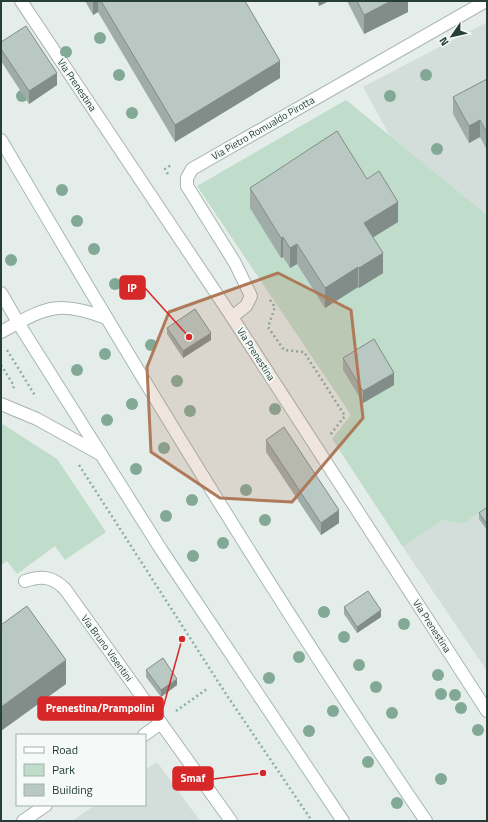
<svg xmlns="http://www.w3.org/2000/svg" width="488" height="822" font-family="'Titillium Web',sans-serif">
  <rect width="100%" height="100%" fill="#e5edea"/>
  <g fill="#d3ddd9">
    <path d="M487,22V215L390,136L363,87Z"/>
    <path d="M487,506V671L403,547L442,520L464,524Z"/>
    <path d="M157,762L200,821H72L95,805H145V770Z"/>
  </g>
  <g fill="#bfddca">
    <path d="M346,100L487,215V506L464,524L442,520L403,547L332,439L351,415L197,186Z"/>
    <path d="M1,423L57,459L106,532L65,560L55,546L17,574L7,561L1,565Z"/>
  </g>
  <g fill="none" stroke-linecap="round" stroke-linejoin="round">
    <g stroke="#a8b5b2" stroke-width="14">
      <g id="street">
        <path d="M21,1L232,317L487,711"/>
        <path d="M232,317L246,306L251,296L235,263L187,186V178L192,169L486,1"/>
        <path d="M1,332C45,308 57,299 106,318"/>
        <path d="M1,404L37,419L100,454"/>
        <path d="M25,581C42,575 53,577 65,589L231,821"/>
        <path d="M144,735L161,723"/>
        <path d="M23,821L46,805"/>
      </g>
    </g>
    <g stroke="#a4b8b3" stroke-width="14">
      <g id="secondary">
        <path d="M1,140C137,371 275,600 426,821"/>
        <path d="M1,293L22,329L162,551L343,821"/>
      </g>
    </g>
    <g stroke="#87afa6" stroke-width="2.5" stroke-dasharray="2 3" stroke-linecap="butt">
      <path d="M168,174L165,169L171,165"/>
      <path d="M270,300L275,307L268,327L284,350L304,352L345,416L330,435"/>
      <path d="M7,350L36,397"/>
      <path d="M1,365L14,386L13,389"/>
      <path d="M79,465L226,694L312,821"/>
      <path d="M176,711L207,689"/>
    </g>
    <use href="#street" stroke="#fff" stroke-width="12"/>
    <use href="#secondary" stroke="#fff" stroke-width="12"/>
  </g>
  <g fill="#82a996">
    <circle cx="100" cy="38" r="6"/>
    <circle cx="66" cy="52" r="6"/>
    <circle cx="119" cy="75" r="6"/>
    <circle cx="426" cy="75" r="6"/>
    <circle cx="22" cy="96" r="6"/>
    <circle cx="390" cy="96" r="6"/>
    <circle cx="132" cy="113" r="6"/>
    <circle cx="437" cy="149" r="6"/>
    <circle cx="62" cy="190" r="6"/>
    <circle cx="77" cy="221" r="6"/>
    <circle cx="94" cy="249" r="6"/>
    <circle cx="11" cy="260" r="6"/>
    <circle cx="115" cy="284" r="6"/>
    <circle cx="151" cy="345" r="6"/>
    <circle cx="105" cy="354" r="6"/>
    <circle cx="77" cy="370" r="6"/>
    <circle cx="177" cy="381" r="6"/>
    <circle cx="132" cy="404" r="6"/>
    <circle cx="275" cy="409" r="6"/>
    <circle cx="190" cy="411" r="6"/>
    <circle cx="107" cy="420" r="6"/>
    <circle cx="164" cy="448" r="6"/>
    <circle cx="136" cy="469" r="6"/>
    <circle cx="246" cy="490" r="6"/>
    <circle cx="192" cy="500" r="6"/>
    <circle cx="166" cy="516" r="6"/>
    <circle cx="265" cy="520" r="6"/>
    <circle cx="223" cy="543" r="6"/>
    <circle cx="193" cy="556" r="6"/>
    <circle cx="324" cy="612" r="6"/>
    <circle cx="404" cy="624" r="6"/>
    <circle cx="344" cy="637" r="6"/>
    <circle cx="299" cy="657" r="6"/>
    <circle cx="359" cy="665" r="6"/>
    <circle cx="438" cy="675" r="6"/>
    <circle cx="269" cy="678" r="6"/>
    <circle cx="376" cy="687" r="6"/>
    <circle cx="441" cy="694" r="6"/>
    <circle cx="455" cy="695" r="6"/>
    <circle cx="461" cy="708" r="6"/>
    <circle cx="333" cy="711" r="6"/>
    <circle cx="392" cy="713" r="6"/>
    <circle cx="478" cy="730" r="6"/>
    <circle cx="309" cy="731" r="6"/>
    <circle cx="368" cy="762" r="6"/>
    <circle cx="441" cy="779" r="6"/>
    <circle cx="397" cy="803" r="6"/>
  </g>
  <g fill="#a0aca8">
    <path d="M85,1H245L280,78L175,142L98,12L93,15Z"/>
    <path d="M317,1H329L319,6Z"/>
    <path d="M347,1H408V12L364,34Z"/>
    <path d="M1,42L57,85L29,104L1,61Z"/>
    <path d="M487,79V150L480,137L469,143L453,114V97Z"/>
    <path d="M367,179L398,222L373,237L383,273L359,288L358,287L325,308L297,264L290,268L283,257L281,258L250,208V188Z"/>
    <path d="M167,328L211,340L183,358L167,334Z"/>
    <path d="M343,358L394,385L363,403L343,370Z"/>
    <path d="M266,440L339,523L321,535L266,452Z"/>
    <path d="M487,507V530L479,519V513Z"/>
    <path d="M344,607L381,617L357,633L344,614Z"/>
    <path d="M146,670L177,685L161,697L146,677Z"/>
  </g>
  <g fill="#828c88">
    <path d="M93,1H98V12L93,15Z"/>
    <path d="M319,1H329L319,6Z"/>
    <path d="M391,1H408V12L364,34V15Z"/>
    <path d="M280,61V78L175,142V125Z"/>
    <path d="M57,73V85L29,104V91Z"/>
    <path d="M480,120V137L469,143V126Z"/>
    <path d="M398,202V222L364,243V223Z"/>
    <path d="M283,237V257L281,258V238Z"/>
    <path d="M297,244V264L290,268V248Z"/>
    <path d="M383,253V273L359,288V268Z"/>
    <path d="M358,267V287L325,308V288Z"/>
    <path d="M211,333V340L183,358V351Z"/>
    <path d="M394,373V385L363,403V391Z"/>
    <path d="M339,510V523L321,535V523Z"/>
    <path d="M381,610V617L357,633V627Z"/>
    <path d="M66,660V684L1,731V707Z"/>
    <path d="M177,679V685L161,697V690Z"/>
  </g>
  <g fill="#bac8c3" stroke="#828c88">
    <path d="M101,1H245L280,61L175,125Z"/>
    <path d="M357,1H391L364,15Z"/>
    <path d="M26,26L57,73L29,91L1,49V42Z"/>
    <path d="M487,79V133L480,120L469,126L453,97Z"/>
    <path d="M337,131L367,179L379,171L398,202L364,223L383,253L359,268L358,267L325,288L297,244L290,248L283,237L281,238L250,188Z"/>
    <path d="M195,309L211,333L183,351L167,328Z"/>
    <path d="M374,339L394,373L363,391L343,358Z"/>
    <path d="M284,427L339,510L321,523L266,440Z"/>
    <path d="M487,507V524L479,513Z"/>
    <path d="M368,591L381,610L357,627L344,607Z"/>
    <path d="M27,606L66,660L1,707V625Z"/>
    <path d="M163,658L177,679L161,690L146,670Z"/>
  </g>
  <path fill="#ae7a59" fill-opacity="0.2" stroke="#ae7a59" stroke-width="3" stroke-linejoin="round" d="M278,273L351,310L363,418L292,502L220,498L151,452L147,367L169,312Z"/>
  <g text-anchor="middle" dominant-baseline="central" stroke-width="4" stroke-linejoin="round" paint-order="stroke">
    <g font-size="10" fill="#253e3a" stroke="#f5faf8">
      <text transform="translate(77 85) rotate(56)">Via Prenestina</text>
      <text transform="translate(263 128) rotate(-30)">Via Pietro Romualdo Pirotta</text>
      <text transform="translate(256 354) rotate(57)">Via Prenestina</text>
      <text transform="translate(432 626) rotate(57)">Via Prenestina</text>
      <text transform="translate(107 648) rotate(54)">Via Bruno Visentini</text>
    </g>
  </g>
  <path fill="none" stroke="#d62828" stroke-width="1.5" d="M189 337L145 288M182 639L163 708M263 773L213 779"/>
  <g fill="#d62828" stroke="#f5faf8" stroke-width="1.5">
    <circle cx="189" cy="337" r="4"/>
    <circle cx="182" cy="639" r="4"/>
    <circle cx="263" cy="773" r="4"/>
  </g>
  <g fill="#d62828" stroke="#d62828" stroke-width="1.5">
    <rect x="120" y="276" width="25" height="23" rx="4"/>
    <rect x="38" y="697" width="125" height="23" rx="4"/>
    <rect x="173" y="767" width="40" height="23" rx="4"/>
  </g>
  <g font-size="11" text-anchor="middle" font-weight="bold" fill="#fff">
    <text x="132" y="292">IP</text>
    <text x="100" y="712">Prenestina/Prampolini</text>
    <text x="193" y="782">Smaf</text>
  </g>
  <rect width="488" height="822" fill="none" stroke="#253e3a" stroke-width="4"/>
  <rect x="16" y="734" width="130" height="72" fill="#f5faf8" stroke="#a2afac"/>
  <rect x="24" y="747" width="20" height="6" fill="#ffffff" stroke="#a2afac"/>
  <text x="52" y="754" font-size="12" fill="#253e3a">Road</text>
  <rect x="24" y="764" width="20" height="12" fill="#bfddca" stroke="#a2afac"/>
  <text x="52" y="774" font-size="12" fill="#253e3a">Park</text>
  <rect x="24" y="784" width="20" height="12" fill="#bac8c3" stroke="#a2afac"/>
  <text x="52" y="794" font-size="12" fill="#253e3a">Building</text>
  <g transform="translate(452 36) rotate(236)" stroke="#f5faf8" stroke-width="3" paint-order="stroke">
  <path d="M0-3L7 15L0 10L-7 15Z" fill="#253e3a"/>
  <text y="-6" font-size="11" font-weight="bold" text-anchor="middle" fill="#253e3a">N</text>
  </g>
</svg>
